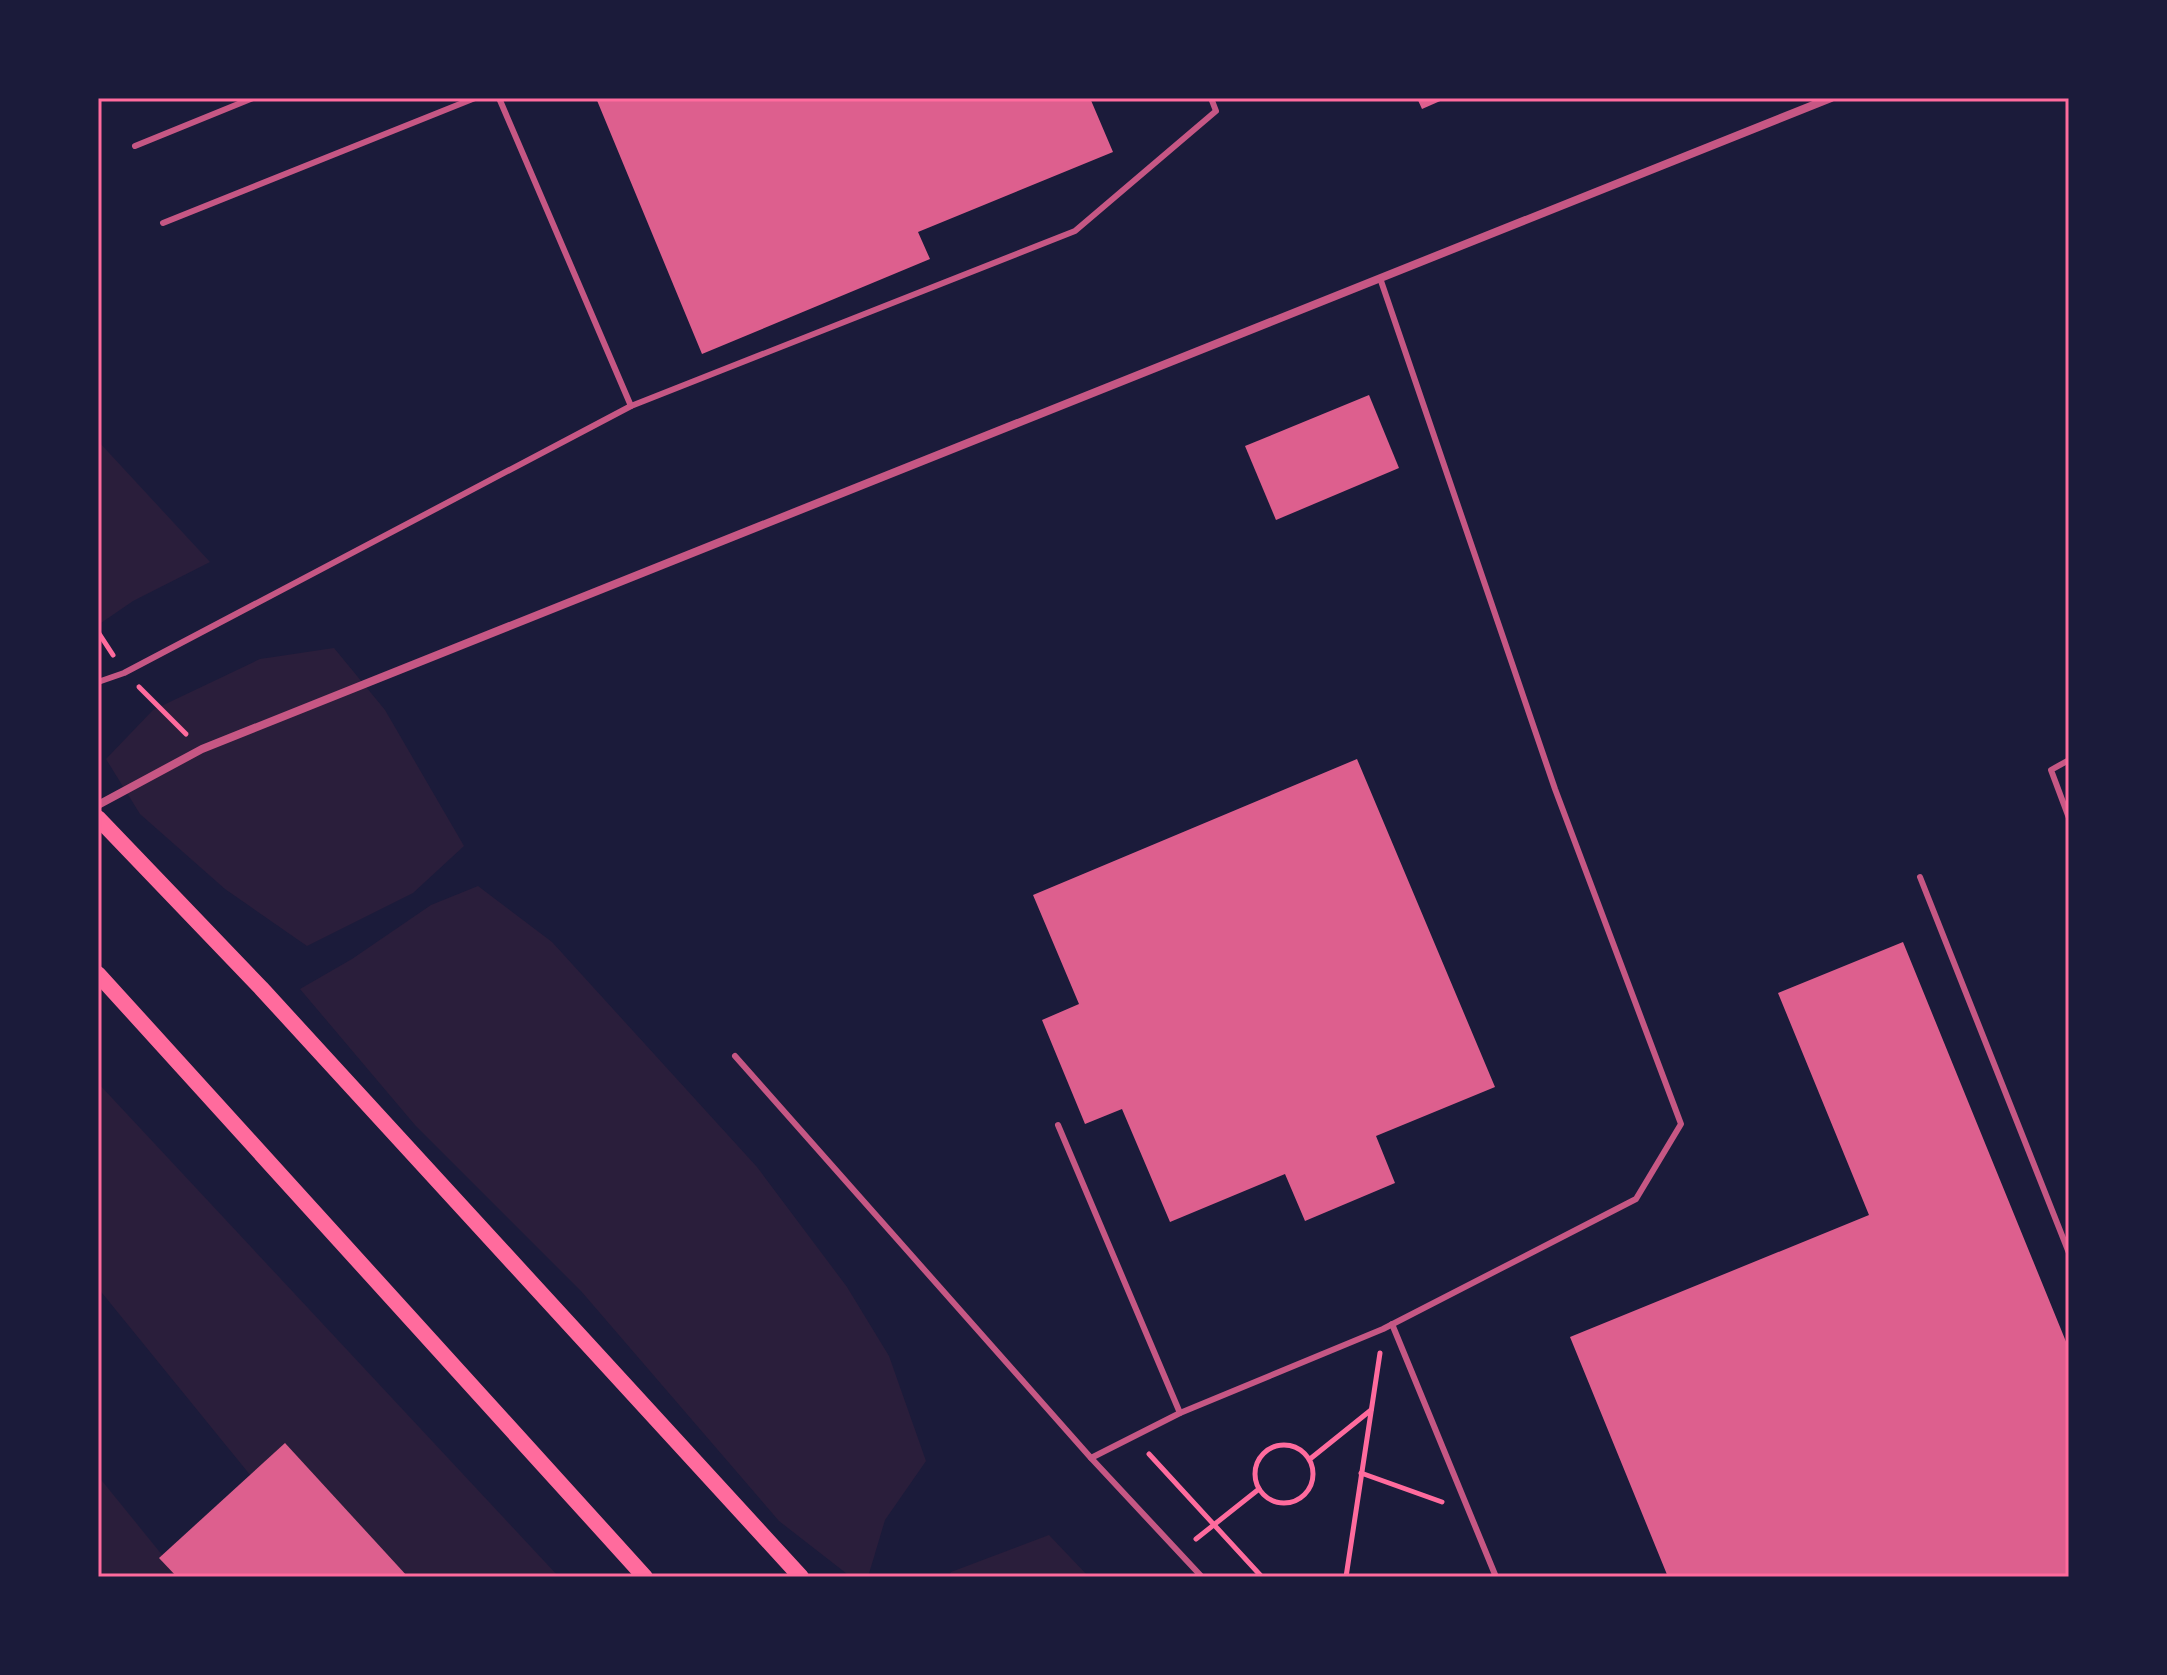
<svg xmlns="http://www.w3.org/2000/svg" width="2167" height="1675" font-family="Ubuntu,sans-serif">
  <rect width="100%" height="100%" fill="#1b1b3a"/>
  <g fill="#2a1e3b">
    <path d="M98,441L210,562L133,601L98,625Z"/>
    <path d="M334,648L385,710L464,846L413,893L307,946L225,889L140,814L106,759L153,710L260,659Z"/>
    <path d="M478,886L552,942L757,1167L847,1287L889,1356L926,1461L885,1520L868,1577H851L779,1521L581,1291L415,1125L300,989L352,959L431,905Z"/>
    <path d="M98,1083L559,1577H340L255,1481L98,1288Z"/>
    <path d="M98,1476L180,1577H98Z"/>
    <path d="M1049,1535L1089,1577H948L951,1572Z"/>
  </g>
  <g fill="#dd5f8e">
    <path d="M596,98H1090L1113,152L918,232L930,259L702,354Z"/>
    <path d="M1417,98H1447L1422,109Z"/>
    <path d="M1369,395L1399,468L1276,520L1245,446Z"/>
    <path d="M1357,759L1495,1087L1376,1136L1395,1183L1305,1221L1285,1174L1170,1222L1122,1109L1085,1124L1042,1020L1079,1004L1033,895Z"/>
    <path d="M1903,942L2069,1349V1577H1668L1570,1337L1869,1215L1778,993Z"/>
    <path d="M285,1443L408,1577H177L159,1558Z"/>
  </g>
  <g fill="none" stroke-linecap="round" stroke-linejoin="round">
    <g stroke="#ff6b9d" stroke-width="5">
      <path d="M98,632L113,655"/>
      <path d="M139,687L186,734"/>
      <circle cx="1284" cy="1474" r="29"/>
      <path d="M1149,1454L1262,1577"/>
      <path d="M1310,1459L1371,1410"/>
      <path d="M1361,1473L1442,1502"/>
      <path d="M1196,1539L1259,1489"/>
      <path d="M1346,1577L1380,1353"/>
    </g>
    <g stroke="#c65784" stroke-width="6">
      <path d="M135,146L253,98"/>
      <path d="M163,223L475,98"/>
      <path d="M631,406L1075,231L1216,111L1211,98"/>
      <path d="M98,682L124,673L631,406L499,98"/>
      <path d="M2069,760L2051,770L2069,818"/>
      <path d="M1920,877L2069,1253"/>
      <path d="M735,1056L1091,1458L1202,1577"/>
      <path d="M1058,1125L1180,1413"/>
      <path d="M1392,1324L1496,1577"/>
      <path d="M1091,1458L1180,1413L1383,1329L1636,1199L1681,1124L1555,789L1380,278"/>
    </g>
    <path stroke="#c65784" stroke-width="8" d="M98,805L202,749L1831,98"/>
    <g stroke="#ff6b9d" stroke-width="16">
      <path d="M98,818L261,988L801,1577"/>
      <path d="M98,974L645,1577"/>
    </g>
  </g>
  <rect width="2167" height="1675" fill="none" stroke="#1b1b3a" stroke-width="200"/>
  <rect x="100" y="100" width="1967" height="1475" fill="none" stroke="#ff6b9d" stroke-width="3"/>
</svg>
